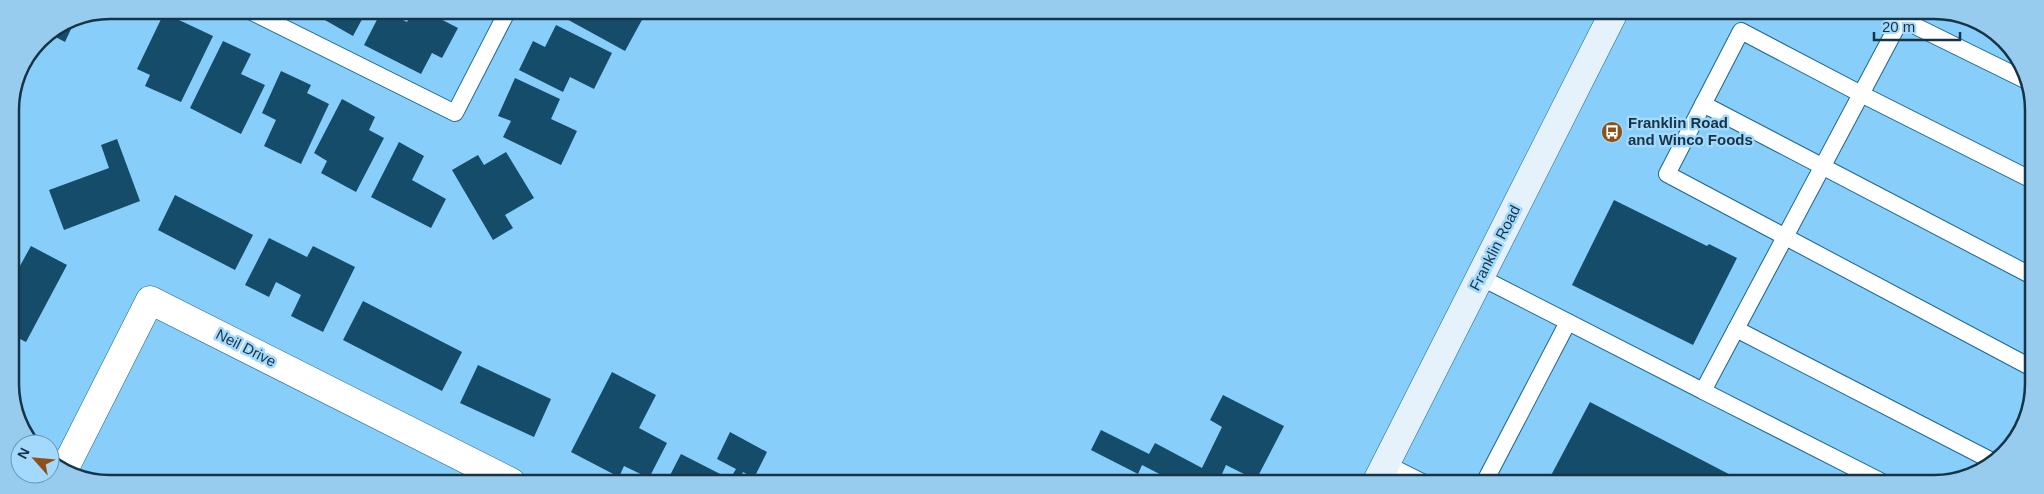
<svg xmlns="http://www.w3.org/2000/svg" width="2044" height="494" font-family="Helvetica,sans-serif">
<rect width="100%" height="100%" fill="#87cefa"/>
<g fill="#144c6a">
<path d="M319 10H367L353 36 316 15Z"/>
<path d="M382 10 407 22 413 10H423L458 28 442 58 432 53 421 74 364 45Z"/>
<path d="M567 10 630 11 643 18 625 51 563 17Z"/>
<path d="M164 13 213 36 181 102 145 86 150 75 137 69Z"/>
<path d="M77 16 65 42 48 33 72 18Z"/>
<path d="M556 25 612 53 594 89 570 77 563 92 519 70 533 41 545 47Z"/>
<path d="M223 41 251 54 241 74 265 85 241 134 190 108Z"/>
<path d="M281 71 311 85 307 93 329 104 301 164 264 146 276 120 262 113Z"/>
<path d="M515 78 560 99 551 119 577 131 561 165 503 137 511 121 498 116Z"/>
<path d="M342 99 375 117 369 130 384 138 356 192 321 173 327 161 314 153Z"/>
<path d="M117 139 140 201 64 230 49 190 109 168 101 145Z"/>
<path d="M399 142 424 156 412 180 446 199 431 228 371 197Z"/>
<path d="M506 152 534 198 505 215 513 228 493 240 452 170 478 155 484 165Z"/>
<path d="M175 195 253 235 235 270 158 230Z"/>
<path d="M1614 200 1707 246 1709 244 1737 258 1693 345 1572 285Z"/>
<path d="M269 238 307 257 313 246 355 267 323 332 291 316 301 295 276 282 269 297 245 285Z"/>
<path d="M31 246 67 265 26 342 12 335 11 282Z"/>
<path d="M363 301 462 352 442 391 343 340Z"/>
<path d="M478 365 551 399 534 437 460 403Z"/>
<path d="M612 372 656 395 639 428 667 443 649 478 624 466 619 477 571 452Z"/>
<path d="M1223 395 1284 426 1256 480 1226 465 1222 474 1239 483H1177L1142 465 1138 474 1091 450 1101 430 1149 454 1155 443 1202 468 1222 427 1210 420Z"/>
<path d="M1590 402 1748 484 1547 483Z"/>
<path d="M730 432 767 452 754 478 743 472 738 483H666L681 454 730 479 736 469 717 459Z"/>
<path d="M1102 477 1114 483H1099Z"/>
</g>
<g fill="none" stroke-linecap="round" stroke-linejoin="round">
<g stroke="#1b668e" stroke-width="18">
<g id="service">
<path d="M248 10 455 113 508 10"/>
<path d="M1905 12 1901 19 2027 81"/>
<path d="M1703 104 2032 276"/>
<path d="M2032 180 1861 94 1741 31 1667 174 2032 368"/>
<path d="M1480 277 1703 391 1901 19 1888 12"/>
<path d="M1736 329 1994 462"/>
<path d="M1703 391 1886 484"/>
<path d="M1386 464 1424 483"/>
<path d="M1484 483 1568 322"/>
</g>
</g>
<g stroke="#1b668e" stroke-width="29">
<path id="minor" d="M65 468 150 300 511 482"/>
</g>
<g stroke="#1b668e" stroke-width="29">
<path id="secondary" d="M1376 483 1614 12"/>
</g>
<use href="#service" stroke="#fff" stroke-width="16"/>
<use href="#minor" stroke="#fff" stroke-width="28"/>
<use href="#secondary" stroke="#e5f2fb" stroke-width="28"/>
</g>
<defs>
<g id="bus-disc" transform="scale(1.125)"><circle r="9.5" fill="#8f5017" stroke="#a2d9fd"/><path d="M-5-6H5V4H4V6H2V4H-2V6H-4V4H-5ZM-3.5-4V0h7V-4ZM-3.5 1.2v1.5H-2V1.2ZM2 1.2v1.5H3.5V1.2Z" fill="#fff"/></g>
</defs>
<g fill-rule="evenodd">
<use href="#bus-disc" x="1612" y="132"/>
</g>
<g text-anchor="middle" stroke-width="5" stroke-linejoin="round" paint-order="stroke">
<g font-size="15" font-weight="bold" fill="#163445" stroke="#a2d9fd" text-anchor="start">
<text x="1628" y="128">Franklin Road<tspan x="1628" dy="17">and Winco Foods</tspan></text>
</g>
<g font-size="15" fill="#163445" stroke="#a2d9fd">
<text transform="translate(1495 248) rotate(-63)" y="5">Franklin Road</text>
<text transform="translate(246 348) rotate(27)" y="5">Neil Drive</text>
</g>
</g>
<path d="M0 0H2044V494H0ZM110 19H1934A91 91 0 0 1 2025 110V384A91 91 0 0 1 1934 475H110A91 91 0 0 1 19 384V110A91 91 0 0 1 110 19Z" fill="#97ccee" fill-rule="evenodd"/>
<path fill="none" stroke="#163445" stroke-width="2.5" d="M110 19H1934A91 91 0 0 1 2025 110V384A91 91 0 0 1 1934 475H110A91 91 0 0 1 19 384V110A91 91 0 0 1 110 19Z"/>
<g transform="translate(35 459) rotate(297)"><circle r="24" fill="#a2d9fd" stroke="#6a97b3"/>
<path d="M0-4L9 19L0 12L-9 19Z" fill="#8f5017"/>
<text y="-8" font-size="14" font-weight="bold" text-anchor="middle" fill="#163445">N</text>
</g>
<path d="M1874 32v8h86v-8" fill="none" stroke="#163445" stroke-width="2.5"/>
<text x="1882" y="32" font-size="15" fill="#163445" stroke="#a2d9fd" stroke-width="4" paint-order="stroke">20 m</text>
</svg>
